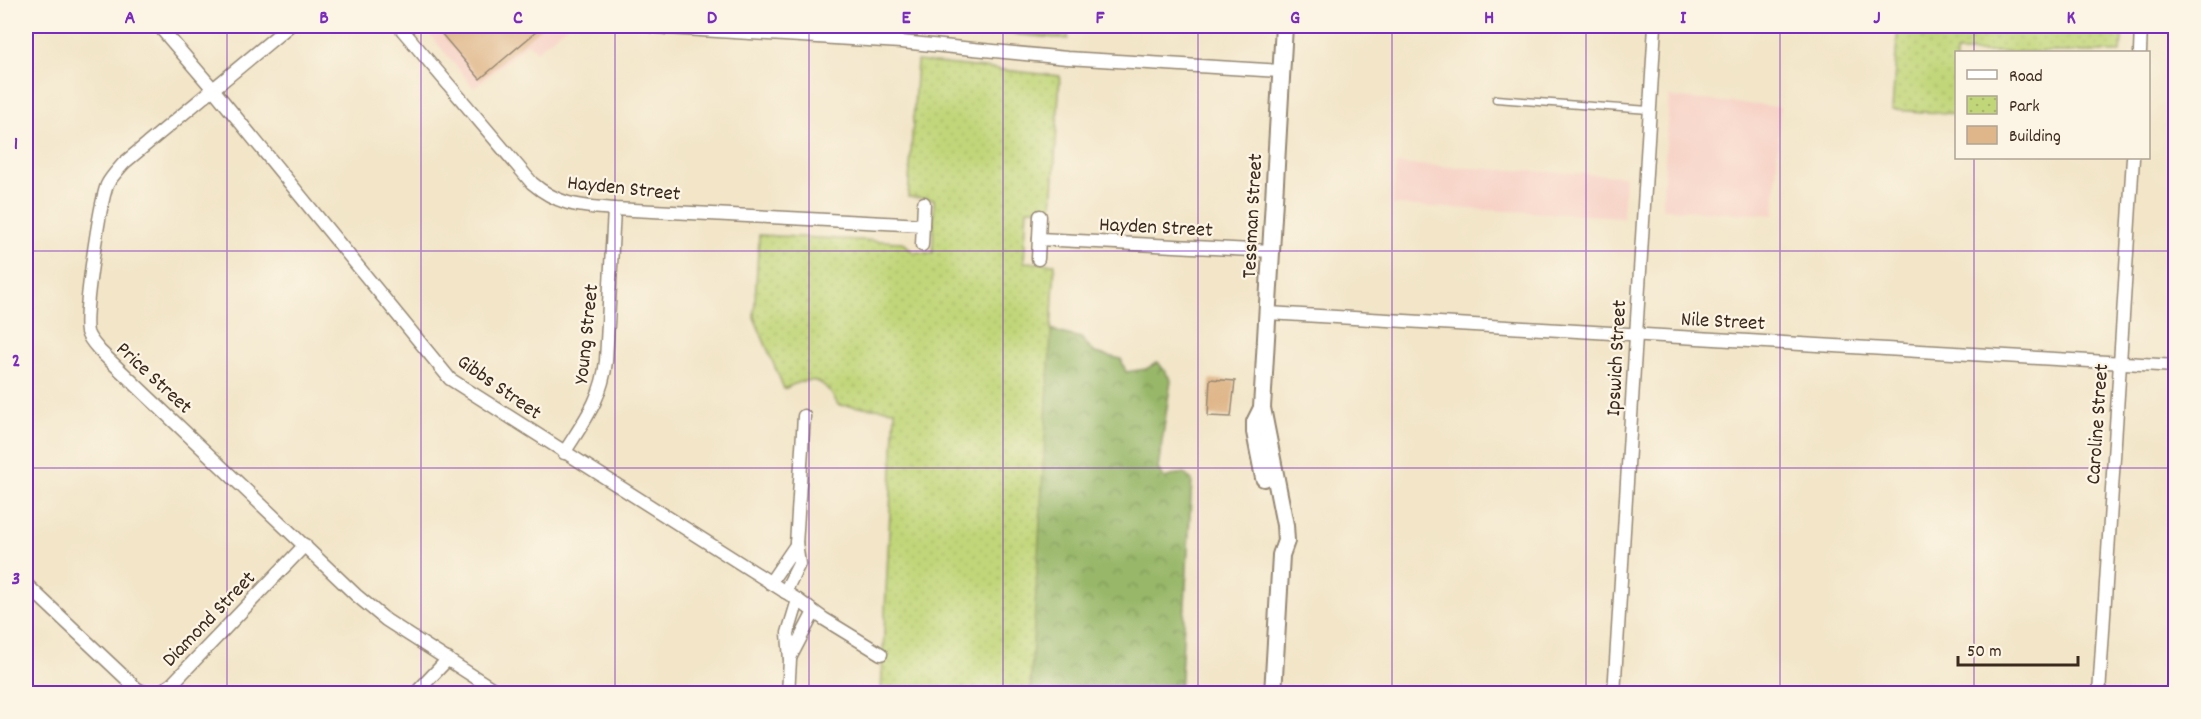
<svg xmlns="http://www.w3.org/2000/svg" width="2201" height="719" font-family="Dekko,sans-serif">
<defs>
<pattern id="forest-crowns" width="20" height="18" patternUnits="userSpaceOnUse" patternTransform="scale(1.5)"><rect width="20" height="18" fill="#98b769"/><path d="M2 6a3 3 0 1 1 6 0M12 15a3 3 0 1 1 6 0" fill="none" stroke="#7d9556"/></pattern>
<pattern id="park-dots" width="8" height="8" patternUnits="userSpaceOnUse" patternTransform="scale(1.5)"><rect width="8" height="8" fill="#c1d679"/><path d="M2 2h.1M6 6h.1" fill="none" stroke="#a7b868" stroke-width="1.8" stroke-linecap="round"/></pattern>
</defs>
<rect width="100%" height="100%" fill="#fcf5e5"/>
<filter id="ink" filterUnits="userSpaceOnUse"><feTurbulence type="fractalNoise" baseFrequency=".0167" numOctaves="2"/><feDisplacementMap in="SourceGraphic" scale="12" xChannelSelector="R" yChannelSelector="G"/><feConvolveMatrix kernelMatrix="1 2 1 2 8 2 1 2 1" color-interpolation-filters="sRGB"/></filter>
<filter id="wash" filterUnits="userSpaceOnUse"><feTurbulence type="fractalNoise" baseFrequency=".008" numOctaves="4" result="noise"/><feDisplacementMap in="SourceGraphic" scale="24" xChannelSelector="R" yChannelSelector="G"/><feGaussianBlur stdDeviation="1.35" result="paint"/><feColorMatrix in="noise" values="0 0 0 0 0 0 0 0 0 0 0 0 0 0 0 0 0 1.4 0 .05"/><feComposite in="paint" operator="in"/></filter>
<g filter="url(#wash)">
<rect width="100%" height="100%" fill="#f2e5c8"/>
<g fill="#f7d1c6">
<path d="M423 26H567L537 51 528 43 474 88Z"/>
<path d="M1669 97 1780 107 1774 215 1662 209Z"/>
<path d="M1396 164 1625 176 1623 217 1393 205Z"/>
</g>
<path fill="url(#forest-crowns)" stroke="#6a7044" stroke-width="1.5" d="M1045 326 1060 333 1081 338 1095 353 1121 359 1126 372 1146 369 1158 362 1171 380 1158 469 1164 478 1183 473 1192 480 1180 693 889 694Z"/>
<g fill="url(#park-dots)" stroke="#7e804c" stroke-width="1.5">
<path d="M917 26H1069L1068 39Z"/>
<path d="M1898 26H2123L2121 52H1956V114L1892 110Z"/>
<path d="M917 61 1060 76 1052 210 1027 209 1024 262 1055 264 1030 693H881L895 410 838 405C824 377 811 375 784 389L754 317 759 235 903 242 913 252 933 253 934 199 908 197Z"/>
</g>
<g id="blocks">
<g fill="#dfb689">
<path d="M435 26H543L480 79Z"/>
<path d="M1210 379 1235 381 1231 417 1208 416Z"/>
</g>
</g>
</g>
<g filter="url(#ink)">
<use href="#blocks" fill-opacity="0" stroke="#968873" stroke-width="1.5"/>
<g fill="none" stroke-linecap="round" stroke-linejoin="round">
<g stroke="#968873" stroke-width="9">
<path id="service" d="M1496 99 1649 110"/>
</g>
<g stroke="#968873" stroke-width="15">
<g id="minor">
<path d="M159 26 213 89 450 379 798 600 824 619 881 654"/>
<path d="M289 26 124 163C118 170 111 177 107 185 100 203 83 314 87 332 89 339 95 345 100 351L356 595 386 620 501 694"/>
<path d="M399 26 532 183C559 206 580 206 614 209L923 225"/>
<path d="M651 26 667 28 901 42 1067 58 1281 71"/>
<path d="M2140 52 2141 26"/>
<path d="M1039 239 1271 251"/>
<path d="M922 245 924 203"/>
<path d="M1038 259 1040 216"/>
<path d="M1268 313 2176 366"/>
<path d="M564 453C584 421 602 399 606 361L614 209"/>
<path d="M770 583 796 545 804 416"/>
<path d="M26 584 135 687C147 697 160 693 172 684L305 545"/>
<path d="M785 592 799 564 796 542"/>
<path d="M790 658 814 612"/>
<path d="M415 694 448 659"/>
<path d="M788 694 790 660 788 633 798 600"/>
<path d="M1614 694 1655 26"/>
<path d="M2099 694 2133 158"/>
</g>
</g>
<g stroke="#968873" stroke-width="20">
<g id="tertiary">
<path d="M1262 408 1255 422V432L1264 478"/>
<path d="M1273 694 1281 555 1286 541 1285 525 1262 408 1284 26"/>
</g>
</g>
<use href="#service" stroke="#fff" stroke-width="6"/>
<use href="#minor" stroke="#fff" stroke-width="12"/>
<use href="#tertiary" stroke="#fff" stroke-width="16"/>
</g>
</g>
<path fill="none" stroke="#7b2cbf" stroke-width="1.5" stroke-opacity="0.55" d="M227 26V694M421 26V694M615 26V694M809 26V694M1003 26V694M1198 26V694M1392 26V694M1586 26V694M1780 26V694M1974 26V52M1974 158V694M26 251H2176M26 468H2176"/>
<g text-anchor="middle" stroke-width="4.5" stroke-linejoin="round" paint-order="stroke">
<g font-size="21" fill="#3b2a1e" stroke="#fcf5e5">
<text transform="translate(624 187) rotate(6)" y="7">Hayden Street</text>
<text transform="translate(1251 216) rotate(-87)" y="7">Tessman Street</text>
<text transform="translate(1156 226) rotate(3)" y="7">Hayden Street</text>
<text transform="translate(1723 320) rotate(3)" y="7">Nile Street</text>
<text transform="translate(585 334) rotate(-84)" y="7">Young Street</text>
<text transform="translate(1615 358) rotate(-87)" y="7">Ipswich Street</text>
<text transform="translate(155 377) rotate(43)" y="7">Price Street</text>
<text transform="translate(500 386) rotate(35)" y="7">Gibbs Street</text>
<text transform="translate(2096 424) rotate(-86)" y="7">Caroline Street</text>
<text transform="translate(208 618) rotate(-46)" y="7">Diamond Street</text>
</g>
</g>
<rect width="2201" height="719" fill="none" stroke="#fcf5e5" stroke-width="66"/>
<rect x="1955" y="51" width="195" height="108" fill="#fcf5e5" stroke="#afa495" stroke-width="1.5"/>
<rect x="1967" y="70" width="30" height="9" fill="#ffffff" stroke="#afa495" stroke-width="1.5"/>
<text x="2009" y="81" font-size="18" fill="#3b2a1e">Road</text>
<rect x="1967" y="96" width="30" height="18" fill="url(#park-dots)" stroke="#afa495" stroke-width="1.5"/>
<text x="2009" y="111" font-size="18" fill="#3b2a1e">Park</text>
<rect x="1967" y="126" width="30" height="18" fill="#dfb689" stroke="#afa495" stroke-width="1.5"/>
<text x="2009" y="141" font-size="18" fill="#3b2a1e">Building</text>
<path d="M1958 656v9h120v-9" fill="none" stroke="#3b2a1e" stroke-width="3"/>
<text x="1967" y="656" font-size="18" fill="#3b2a1e" stroke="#fcf5e5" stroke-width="4.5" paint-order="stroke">50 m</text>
<rect x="33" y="33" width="2135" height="653" fill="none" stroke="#7b2cbf" stroke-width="2"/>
<g font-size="20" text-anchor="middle" font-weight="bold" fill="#7b2cbf">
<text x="130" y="23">A</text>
<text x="324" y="23">B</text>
<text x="518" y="23">C</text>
<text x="712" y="23">D</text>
<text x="906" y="23">E</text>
<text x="1100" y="23">F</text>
<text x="1295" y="23">G</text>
<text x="1489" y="23">H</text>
<text x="1683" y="23">I</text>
<text x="1877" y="23">J</text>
<text x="2071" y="23">K</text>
<text x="16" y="149">1</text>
<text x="16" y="366">2</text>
<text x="16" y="584">3</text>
</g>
</svg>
